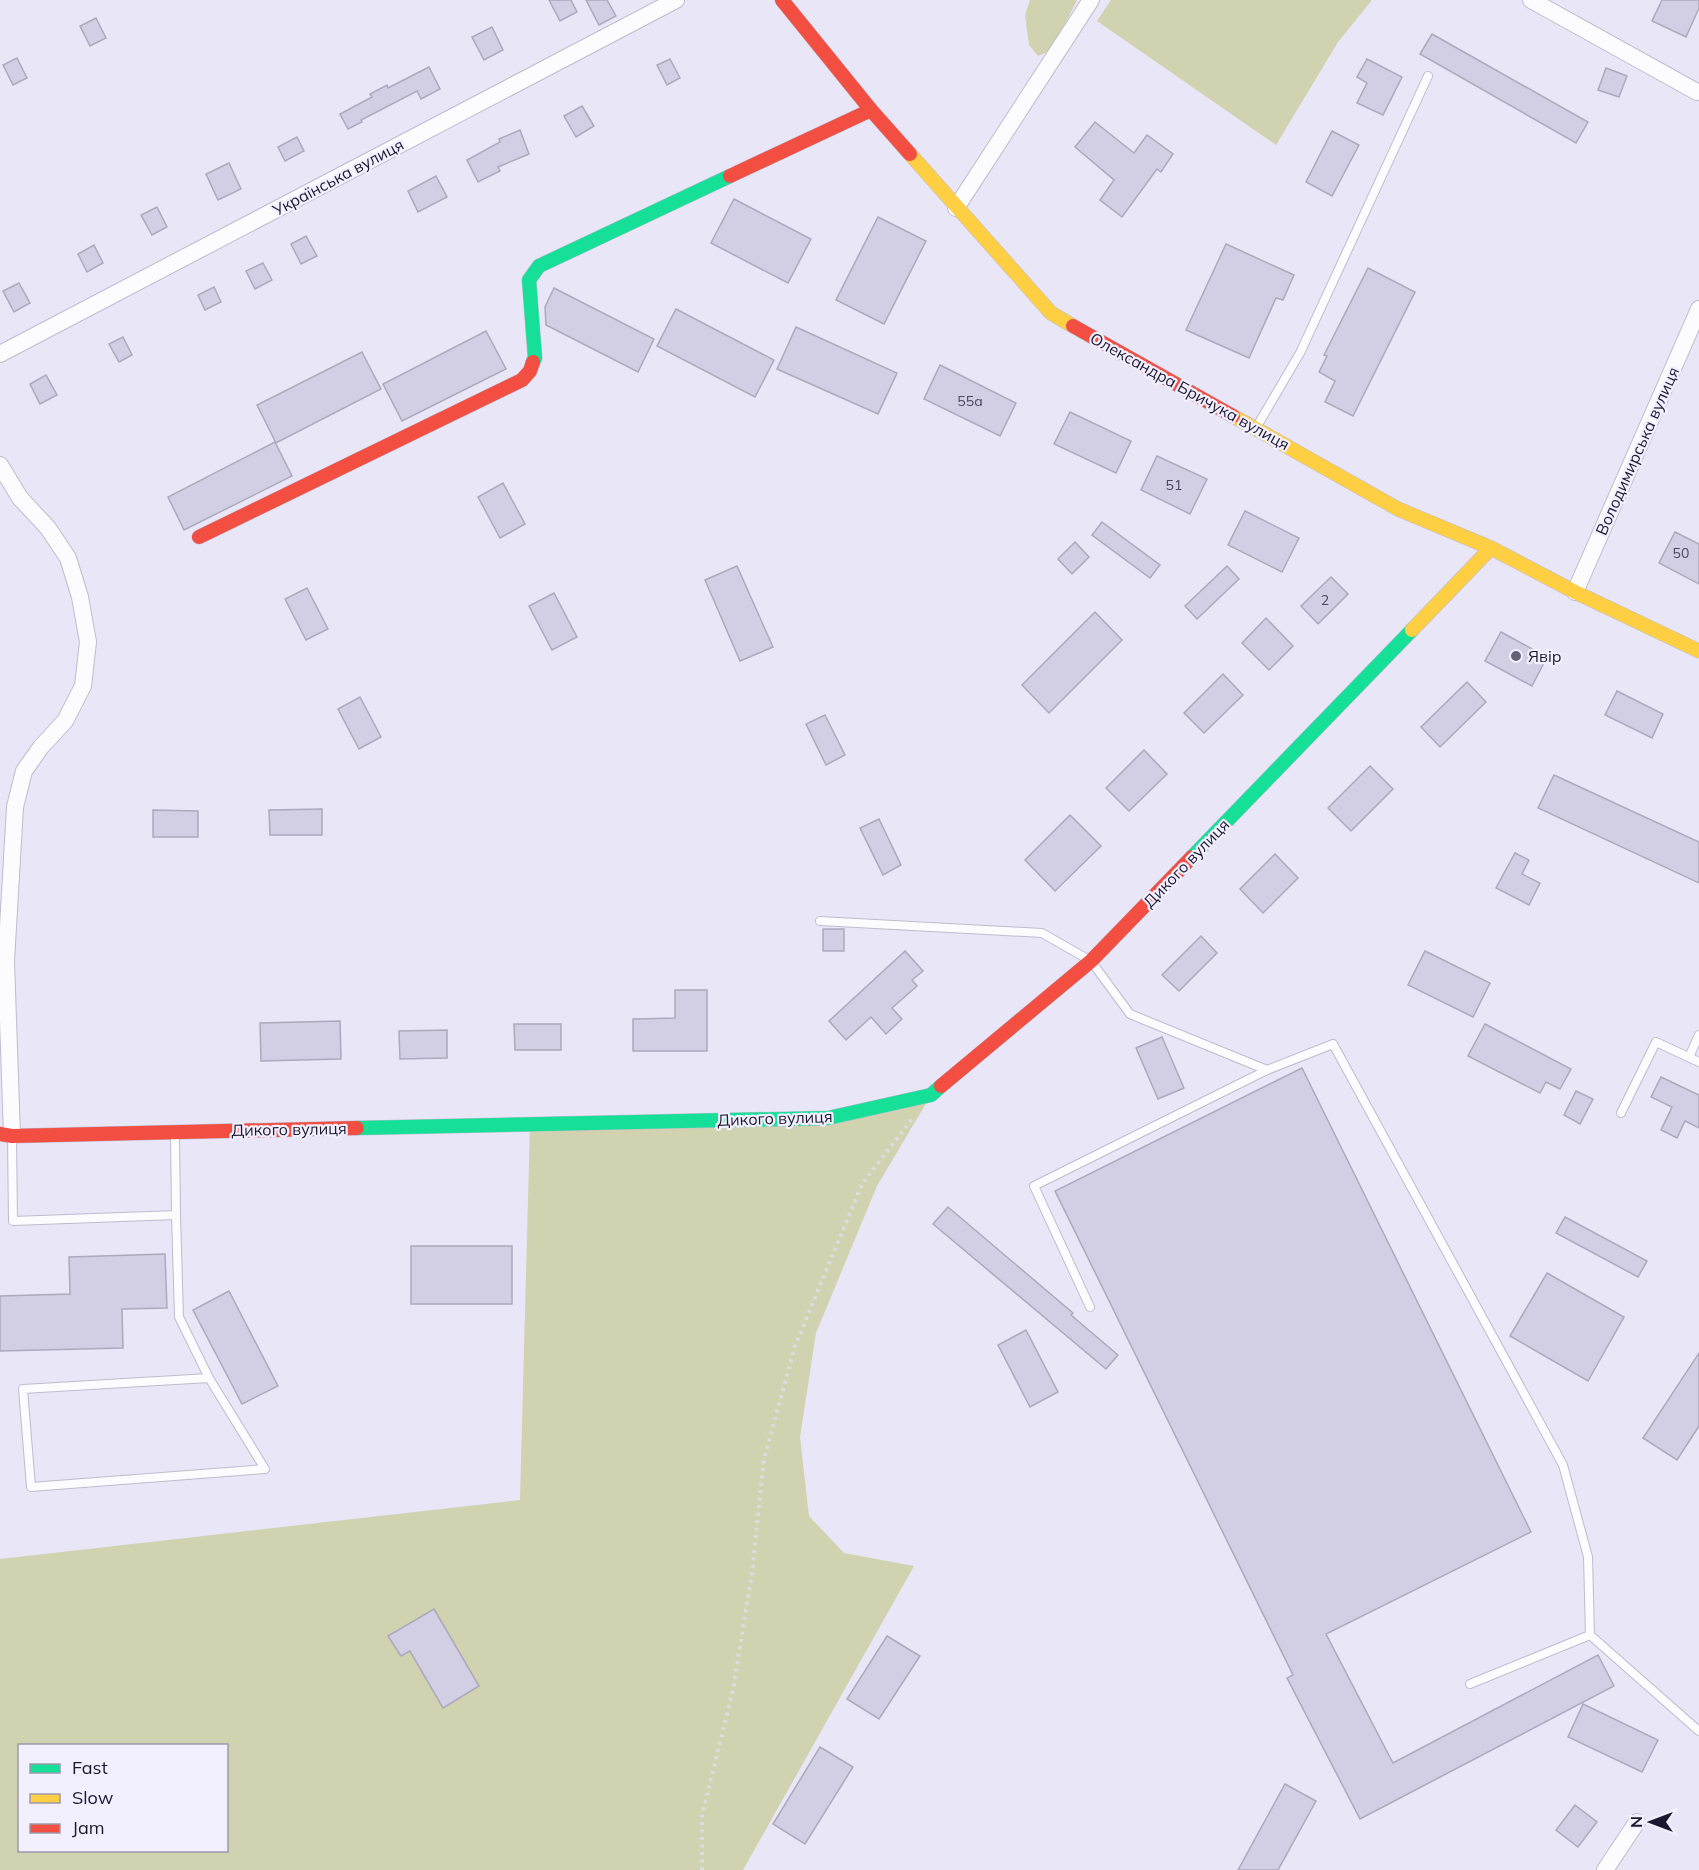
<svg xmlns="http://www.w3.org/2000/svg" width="1699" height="1870" font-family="Mulish,sans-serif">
<rect width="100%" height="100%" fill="#e9e7f7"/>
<g fill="#d0d2b0" fill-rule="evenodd">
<path d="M1030 0H1077L1052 50 1038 56 1029 45 1025 15Z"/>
<path d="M1111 0H1372L1338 42 1276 145 1097 21Z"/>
<path d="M931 1095 877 1186 816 1333 800 1437 809 1516 844 1553 914 1566 743 1870H0V1559L520 1500 530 1124 828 1118ZM20 1746H226V1850H20Z"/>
</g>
<g fill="#d2cee4" stroke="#aca9bc" stroke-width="1.5">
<path d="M549 0H571L577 12 560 21Z"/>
<path d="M586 0H607L616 16 599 25Z"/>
<path d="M1662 0H1699V8L1686 37 1652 21Z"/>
<path d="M96 18 106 38 90 46 80 26Z"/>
<path d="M492 27 503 50 484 60 472 37Z"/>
<path d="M1432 34 1588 122 1576 143 1420 54Z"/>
<path d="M17 58 27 78 13 85 3 65Z"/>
<path d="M670 59 680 78 667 85 657 65Z"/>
<path d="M1367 59 1402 77 1383 115 1357 103 1367 83 1357 77Z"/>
<path d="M429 67 440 89 421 99 417 91 361 120 362 122 348 129 340 114 372 97 370 94 387 85 388 88Z"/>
<path d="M1606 68 1627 76 1619 97 1598 90Z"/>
<path d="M582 106 594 126 576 137 564 116Z"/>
<path d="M1095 122 1134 153 1147 135 1173 154 1161 172 1157 169 1122 217 1100 200 1114 180 1075 147Z"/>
<path d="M520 130 529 154 498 167 500 171 478 182 467 160 500 142 499 139Z"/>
<path d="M1332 131 1359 145 1332 196 1306 182Z"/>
<path d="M297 137 304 151 285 161 278 147Z"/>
<path d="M229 163 241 189 218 200 206 174Z"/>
<path d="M436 176 447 197 418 212 408 191Z"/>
<path d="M734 199 811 239 788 283 711 243Z"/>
<path d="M157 207 167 227 152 235 141 215Z"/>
<path d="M878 217 926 241 884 324 836 300Z"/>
<path d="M306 236 317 256 301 264 291 244Z"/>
<path d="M1226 244 1294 275 1283 300 1276 298 1249 358 1186 330Z"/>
<path d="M94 245 103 263 87 272 78 254Z"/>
<path d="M263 263 272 280 255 289 246 271Z"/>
<path d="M1368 268 1415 292 1353 416 1325 402 1335 381 1319 372 1327 356 1324 355Z"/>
<path d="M19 283 30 303 14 312 3 291Z"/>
<path d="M214 287 221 302 205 310 198 295Z"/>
<path d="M554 288 654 339 638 372 546 325 545 307Z"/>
<path d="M676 309 774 360 755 397 657 346Z"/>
<path d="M796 327 897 373 878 414 777 369Z"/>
<path d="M486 331 506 369 402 421 383 384Z"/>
<path d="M123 337 132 355 119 362 109 344Z"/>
<path d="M362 352 381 389 276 443 257 405Z"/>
<path d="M940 365 1016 403 1000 436 924 399Z"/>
<path d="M46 375 57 395 40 404 30 384Z"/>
<path d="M1070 412 1131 441 1116 473 1054 444Z"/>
<path d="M275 442 292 476 184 530 168 497Z"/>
<path d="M1157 456 1207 479 1190 514 1141 490Z"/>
<path d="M503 483 525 524 500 538 478 497Z"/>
<path d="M1245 511 1299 538 1282 572 1228 545Z"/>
<path d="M1102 522 1160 565 1150 578 1092 535Z"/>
<path d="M1675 532 1699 544V584L1659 563Z"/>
<path d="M1075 542 1089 557 1072 574 1058 559Z"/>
<path d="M737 566 773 647 740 661 705 580Z"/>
<path d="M1227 566 1239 579 1197 619 1185 606Z"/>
<path d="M1331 577 1348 594 1318 624 1301 606Z"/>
<path d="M307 588 328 629 306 640 285 599Z"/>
<path d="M554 593 577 637 552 650 529 606Z"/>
<path d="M1095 612 1122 640 1049 713 1022 685Z"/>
<path d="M1266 618 1293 646 1269 670 1242 643Z"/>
<path d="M1501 632 1547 657 1532 686 1485 661Z"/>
<path d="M1223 674 1243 695 1204 733 1184 713Z"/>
<path d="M1467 682 1486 702 1440 747 1421 727Z"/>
<path d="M1617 691 1663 714 1652 738 1605 715Z"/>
<path d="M360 697 381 737 359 749 338 709Z"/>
<path d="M825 715 845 755 826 765 806 724Z"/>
<path d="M1144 750 1167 774 1129 811 1106 788Z"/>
<path d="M1370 766 1393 789 1351 831 1328 808Z"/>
<path d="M1554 775 1699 842V883L1538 808Z"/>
<path d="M322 809V835H270L269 810Z"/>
<path d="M153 810 198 811V837H153Z"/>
<path d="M1070 815 1101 846 1055 891 1025 860Z"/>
<path d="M879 819 901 865 883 875 860 828Z"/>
<path d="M1515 853 1529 860 1522 874 1540 883 1529 905 1496 888Z"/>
<path d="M1275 854 1298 878 1263 913 1240 889Z"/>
<rect x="823" y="929" width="21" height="22"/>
<path d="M1201 936 1217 953 1179 991 1162 975Z"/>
<path d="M905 951 923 971 912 980 917 986 892 1008 902 1019 886 1034 871 1017 846 1040 829 1021Z"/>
<path d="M1425 951 1490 983 1473 1017 1408 985Z"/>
<path d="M675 990H707V1051H633V1019L675 1018Z"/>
<path d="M340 1021 341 1059 261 1061 260 1023Z"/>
<path d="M514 1024H561V1050H515Z"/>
<path d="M1485 1024 1571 1069 1560 1089 1546 1082 1540 1093 1468 1056Z"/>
<path d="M447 1030V1058L400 1059 399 1031Z"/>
<path d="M1162 1037 1184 1088 1158 1099 1136 1048Z"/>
<path d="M1302 1068 1531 1532 1326 1634 1393 1763 1598 1655 1614 1686 1360 1819 1287 1678 1293 1675 1055 1191Z"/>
<path d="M1661 1077 1699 1095V1128L1685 1121 1677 1138 1661 1130 1672 1107 1651 1097Z"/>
<path d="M1576 1091 1593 1099 1580 1124 1564 1115Z"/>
<path d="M948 1207 1073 1313 1071 1315 1118 1355 1106 1369 933 1224Z"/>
<path d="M1565 1217 1647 1261 1638 1277 1556 1233Z"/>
<rect x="411" y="1246" width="101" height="58"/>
<path d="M165 1254 167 1308 122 1309 123 1348 0 1351V1296L70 1294 69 1257Z"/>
<path d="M1547 1273 1624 1317 1588 1381 1510 1336Z"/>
<path d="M229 1291 278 1386 242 1404 193 1310Z"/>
<path d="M1026 1330 1058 1392 1030 1407 998 1345Z"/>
<path d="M1699 1353V1426L1677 1460 1643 1438Z"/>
<path d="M434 1609 479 1686 443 1708 410 1651 401 1656 388 1636Z"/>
<path d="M887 1636 920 1656 879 1719 847 1699Z"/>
<path d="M1583 1704 1658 1740 1642 1772 1568 1737Z"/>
<path d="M820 1747 853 1767 805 1844 773 1824Z"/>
<path d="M1285 1784 1316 1801 1278 1870H1238Z"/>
<path d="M1575 1805 1597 1822 1578 1847 1556 1830Z"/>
</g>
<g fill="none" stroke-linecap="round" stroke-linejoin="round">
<g stroke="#bebbcf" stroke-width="10">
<g id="lane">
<path d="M1256 428 1300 353 1428 76"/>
<path d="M820 921 1042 933 1091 961 1130 1014 1267 1070"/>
<path d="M1689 1057 1699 1035"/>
<path d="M1621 1113 1656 1042 1699 1062"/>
<path d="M175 1135 176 1215"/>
<path d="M12 1136 13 1221 176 1215 179 1317 209 1378 265 1469 31 1487 23 1389 209 1378"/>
<path d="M1090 1307 1034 1186 1267 1070 1333 1044 1563 1465 1588 1557 1590 1635"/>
<path d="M1470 1684 1590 1635 1699 1731"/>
</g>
</g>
<g stroke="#bebbcf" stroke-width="18">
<g id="street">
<path d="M1531 0 1697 92"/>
<path d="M956 208 1091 0"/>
<path d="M0 354 676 0"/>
<path d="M0 465 20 498 48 528 68 558 80 597 88 642 83 686 65 721 41 747 24 771 15 807 6 961 12 1136"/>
<path d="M1575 592 1699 309"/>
<path d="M1605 1870 1637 1822"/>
</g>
</g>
<g stroke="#bebbcf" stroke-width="15">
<g id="fast">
<path d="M533 362 535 358 529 280 539 266 730 176"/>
<path d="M1192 857 1412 630"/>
<path d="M357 1128 828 1118 931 1095 941 1086"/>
</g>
</g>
<g stroke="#bebbcf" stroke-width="15">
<g id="slow">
<path d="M910 154 1051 313 1073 326"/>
<path d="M1233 416 1398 509 1491 548 1575 592 1699 651"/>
<path d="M1412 630 1491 548"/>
</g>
</g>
<g stroke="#bebbcf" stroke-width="15">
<g id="jam">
<path d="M782 0 871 110 910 154"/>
<path d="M730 176 871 110"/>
<path d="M1073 326 1233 416"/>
<path d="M199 537 522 380 530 371 533 362"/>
<path d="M941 1086 1091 961 1192 857"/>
<path d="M0 1134 12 1136 357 1128"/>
</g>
</g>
<path stroke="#dcdce1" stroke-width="4" stroke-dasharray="3 4.5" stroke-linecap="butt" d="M702 1870V1815L733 1690 752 1573 764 1459 795 1346 862 1184 912 1119"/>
<use href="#lane" stroke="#fcfbfe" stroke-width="8"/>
<use href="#street" stroke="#fcfbfe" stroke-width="16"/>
<use href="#fast" stroke="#16e098" stroke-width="14"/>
<use href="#slow" stroke="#ffcf43" stroke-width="14"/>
<use href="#jam" stroke="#f24e42" stroke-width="14"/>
</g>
<circle fill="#646076" stroke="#f2f0fe" stroke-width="2" cx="1516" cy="656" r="6"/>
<g text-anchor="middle" stroke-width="4.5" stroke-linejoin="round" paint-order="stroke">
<g font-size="14" fill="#4a465e">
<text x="970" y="406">55а</text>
<text x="1174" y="490">51</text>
<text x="1681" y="558">50</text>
<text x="1325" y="605">2</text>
</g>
<g font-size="16" fill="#1c1730" stroke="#f2f0fe">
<text transform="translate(338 177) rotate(-28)" y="6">Українська вулиця</text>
<text transform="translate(1190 391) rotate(29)" y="6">Олександра Бричука вулиця</text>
<text transform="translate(1637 451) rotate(-66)" y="6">Володимирська вулиця</text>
<text transform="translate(1186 863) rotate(-46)" y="6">Дикого вулиця</text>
<text transform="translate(775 1118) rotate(-2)" y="6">Дикого вулиця</text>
<text transform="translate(289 1129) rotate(-1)" y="6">Дикого вулиця</text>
</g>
<g font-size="16" fill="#1c1730" stroke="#f2f0fe" text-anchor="start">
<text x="1528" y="662">Явiр</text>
</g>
</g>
<rect x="18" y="1744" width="210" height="108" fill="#f2f0fe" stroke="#9c99ac" stroke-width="1.5"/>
<rect x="30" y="1764" width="30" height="9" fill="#16e098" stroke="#9c99ac" stroke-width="1.5"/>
<text x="72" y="1774" font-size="18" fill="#1c1730">Fast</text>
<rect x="30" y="1794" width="30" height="9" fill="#ffcf43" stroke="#9c99ac" stroke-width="1.5"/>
<text x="72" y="1804" font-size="18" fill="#1c1730">Slow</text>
<rect x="30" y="1824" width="30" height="9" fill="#f24e42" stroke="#9c99ac" stroke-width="1.5"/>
<text x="72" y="1834" font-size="18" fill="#1c1730">Jam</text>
<g transform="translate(1651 1822) rotate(270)" stroke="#f2f0fe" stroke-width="4.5" paint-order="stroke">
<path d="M0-4.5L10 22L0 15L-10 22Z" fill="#1c1730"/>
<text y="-9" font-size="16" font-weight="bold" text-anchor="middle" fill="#1c1730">N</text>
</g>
</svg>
